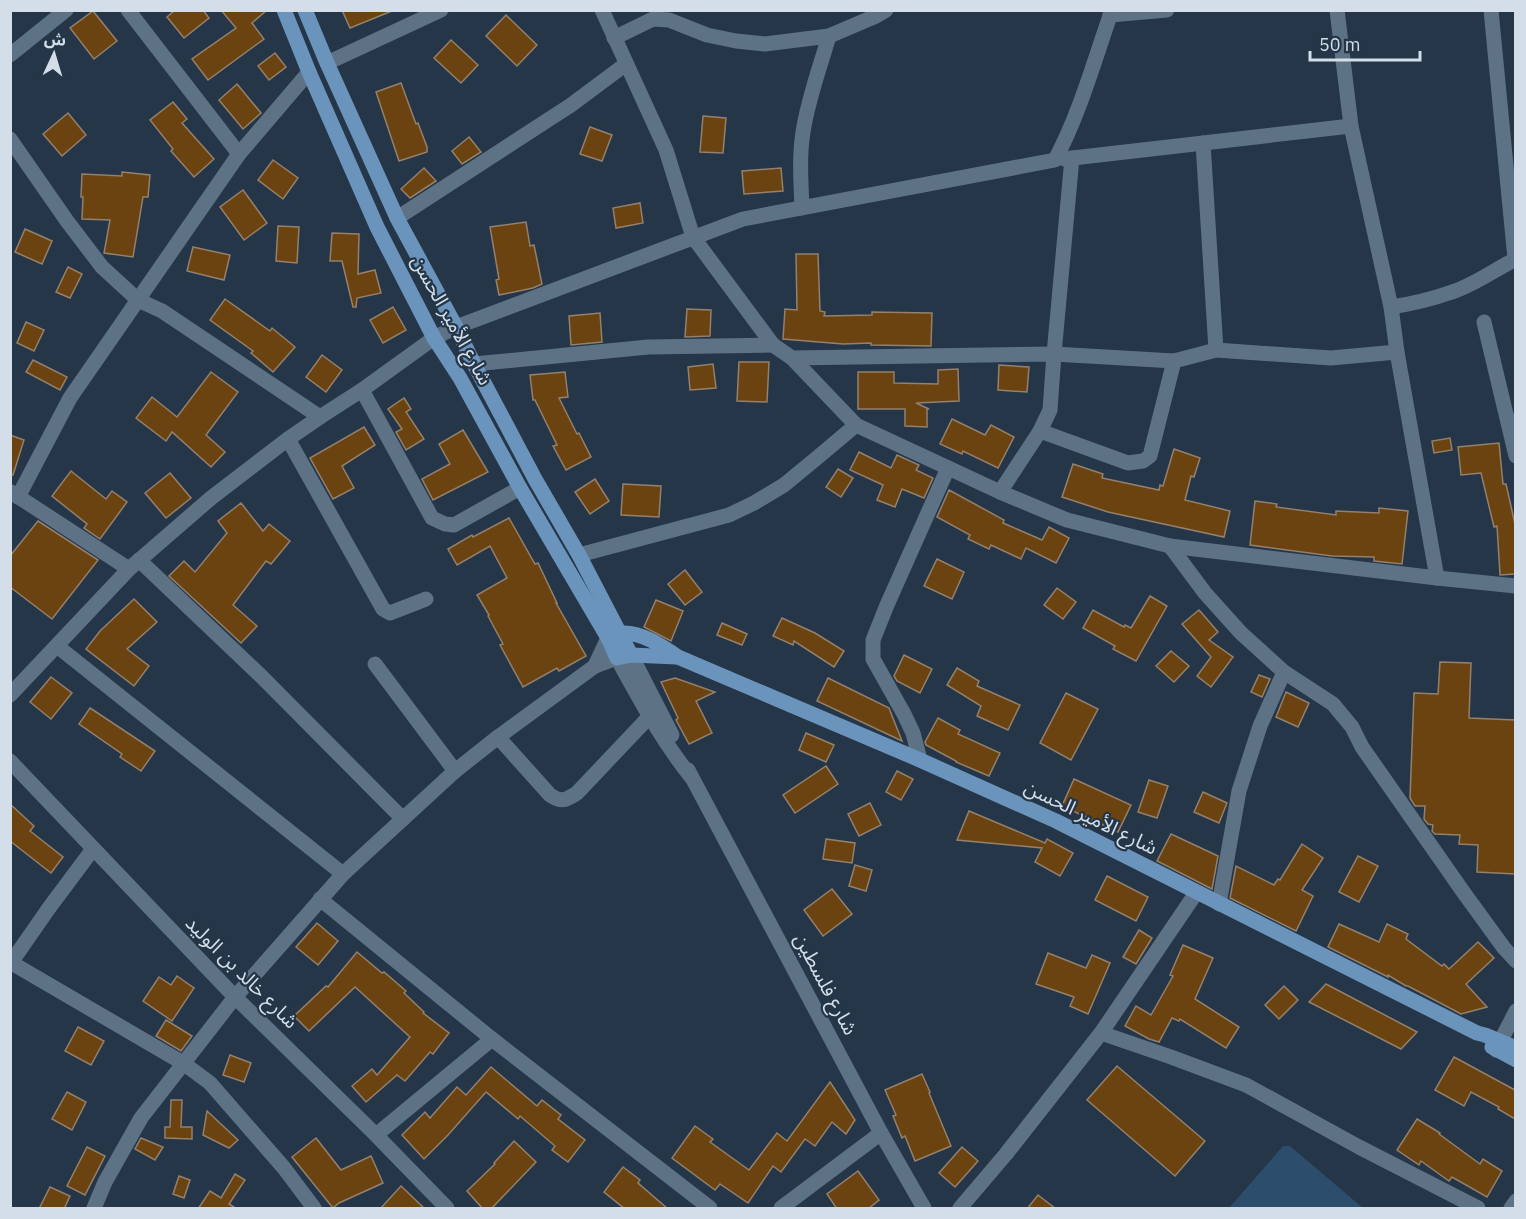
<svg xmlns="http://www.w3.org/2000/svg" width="1526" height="1219" font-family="'IBM Plex Sans','Noto Sans Arabic',sans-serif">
<rect width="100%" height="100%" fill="#243647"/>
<path fill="#2d4d6c" d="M1283 1146H1290L1363 1208H1229Z"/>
<g fill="#6a4311" stroke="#94806c" stroke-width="1.5">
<path d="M175 10H203L209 18 184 38 167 17Z"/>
<path d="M221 10H267L252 23 264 39 208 80 192 59 236 28Z"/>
<path d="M342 10H392V11L350 28Z"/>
<path d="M93 11 117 41 94 59 70 28Z"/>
<path d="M506 15 537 45 517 66 486 36Z"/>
<path d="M451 40 478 65 461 83 434 58Z"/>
<path d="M275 53 286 67 269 80 258 66Z"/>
<path d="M401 83 416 124 418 123 427 147V152L399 161 376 92Z"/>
<path d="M237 84 261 113 243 129 219 100Z"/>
<path d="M173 102 187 119 182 123 214 159 194 177 171 151 173 149 150 120Z"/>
<path d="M68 113 86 135 62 156 43 134Z"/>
<path d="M703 116 726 118 723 153 700 152Z"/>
<path d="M590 127 612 135 602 161 580 154Z"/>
<path d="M469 137 481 152 462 164 452 151Z"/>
<path d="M273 160 298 178 283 199 258 180Z"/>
<path d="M424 168 436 181 410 198 401 189Z"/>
<path d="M781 168 783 191 744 194 742 171Z"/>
<path d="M122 172 150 175 148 197H143L133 257 104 253 110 220 82 219 83 197H81L82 174 122 176Z"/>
<path d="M243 190 267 223 244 240 220 207Z"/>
<path d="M640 203 643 223 616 228 613 208Z"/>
<path d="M526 222 530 246 534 245 542 284 533 288 499 295 496 280 499 279 490 227Z"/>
<path d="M278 226 299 227 297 263 276 261Z"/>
<path d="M25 229 52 241 42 264 15 252Z"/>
<path d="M332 233 359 234 358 274 375 270 381 293 357 298 356 307H353L342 261H330Z"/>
<path d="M193 247 230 255 224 280 187 271Z"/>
<path d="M796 254H818L820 311 825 312 824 316 872 315V312L932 313 931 346 871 345V343L843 344 783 339 785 309 797 310Z"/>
<path d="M68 267 82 274 70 298 56 292Z"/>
<path d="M225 299 270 331 272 328 295 347 273 372 251 353 253 351 210 320Z"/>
<path d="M393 307 406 330 383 343 370 320Z"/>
<path d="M687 309 711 310 710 336 685 337Z"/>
<path d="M600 313 602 342 571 345 569 316Z"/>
<path d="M26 322 44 330 34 351 17 343Z"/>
<path d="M322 355 342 370 326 392 306 377Z"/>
<path d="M33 360 67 377 60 390 26 372Z"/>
<path d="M739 362H769L767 402 737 401Z"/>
<path d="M713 364 716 388 690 390 688 367Z"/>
<path d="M999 365 1029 367 1027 392 998 390Z"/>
<path d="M958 369 959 401 916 403 929 409H927V427L905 426V409H858V372H894V383L938 384V370Z"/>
<path d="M211 372 238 392 206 435 225 452 211 467 172 432 166 441 136 418 152 397 177 417Z"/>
<path d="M565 372 568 397 559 398 577 434 579 433 591 457 566 470 553 446 557 445 535 400H533L530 375Z"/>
<path d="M404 398 411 409 406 412 424 439 406 450 396 432 402 429 388 409Z"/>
<path d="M952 419 985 435 991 425 1014 437 998 468 963 451 962 454 940 444Z"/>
<path d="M364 427 375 445 342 466 354 488 333 499 310 458Z"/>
<path d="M463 430 488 472 433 500 422 479 450 464 439 444Z"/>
<path d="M10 435 24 440 13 475H10Z"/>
<path d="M1450 438 1452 450 1434 453 1432 441Z"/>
<path d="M1499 443 1503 484H1506L1515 524V574L1500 575 1497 526 1494 527 1481 473 1461 475 1458 447Z"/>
<path d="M1174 449 1200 458 1194 477 1191 476 1185 500 1230 511 1224 537 1108 512 1062 497 1073 464 1103 474 1102 478 1159 490 1160 485 1163 486Z"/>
<path d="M859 452 891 468 897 455 919 465 916 470 933 478 924 498 902 489 895 507 877 500 883 485 850 470Z"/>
<path d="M838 469 853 478 841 497 826 487Z"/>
<path d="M71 471 106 499 112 491 127 502 100 539 84 528 87 524 52 496Z"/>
<path d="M170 473 191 498 166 518 145 493Z"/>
<path d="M595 479 609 501 590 514 575 492Z"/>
<path d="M623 484 661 486 659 517 621 515Z"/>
<path d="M949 490 1004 520 1003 523 1042 540 1049 527 1069 538 1056 563 1026 548 1021 559 991 545 989 549 968 539 970 535 937 517Z"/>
<path d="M1255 501 1277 504 1276 507 1336 515V511L1379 513V508L1408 511 1402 564 1374 561V557L1332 556 1250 545Z"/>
<path d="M241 503 263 531 269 524 290 541 271 564 266 561 233 605 257 626 241 643 169 576 184 561 195 572 227 533 218 521Z"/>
<path d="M509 518 535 564 538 563 557 603H556L586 656 559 671 557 668 523 687 500 645 503 644 488 616 489 615 477 595 507 578 490 546 457 565 448 549 472 535 473 537Z"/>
<path d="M38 521 98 560 52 619 10 587V556Z"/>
<path d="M937 559 964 572 952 599 924 586Z"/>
<path d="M685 570 702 592 685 605 668 584Z"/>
<path d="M1057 588 1076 602 1063 619 1044 605Z"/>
<path d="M1150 596 1167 606 1136 661 1113 649 1115 646 1083 628 1093 610 1124 627 1125 625 1131 628Z"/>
<path d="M134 599 157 622 127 649 149 666 134 686 86 649 100 631Z"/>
<path d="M656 600 683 611 671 641 644 627Z"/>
<path d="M1199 610 1218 632 1209 640 1233 657 1211 687 1197 676 1211 657 1182 624Z"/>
<path d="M782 618 815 633 844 651 834 667 794 641 793 645 773 636Z"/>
<path d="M722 623 747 634 742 645 717 635Z"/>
<path d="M1171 651 1189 666 1174 682 1156 666Z"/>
<path d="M904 655 932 669 920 693 897 681 894 676Z"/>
<path d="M1440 662 1471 663 1469 718 1515 720V874L1477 872 1478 845 1459 844 1460 835 1435 834 1432 831 1433 825 1428 824 1424 819 1425 806H1415L1410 798 1414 693 1438 694Z"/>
<path d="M957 668 979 681 977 686 1020 705 1008 730 977 716 981 706 947 685Z"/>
<path d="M1259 675 1270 679 1262 697 1251 692Z"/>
<path d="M51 677 72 693 51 719 30 702Z"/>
<path d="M675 678 715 692 696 701 712 733 689 744 676 720 678 718 661 682Z"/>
<path d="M828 678 889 708 902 741 817 701Z"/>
<path d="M1286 692 1309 703 1298 727 1276 717Z"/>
<path d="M1066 693 1098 709 1071 760 1040 743Z"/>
<path d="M90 708 155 751 141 771 120 757 122 754 79 724Z"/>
<path d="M938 718 960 730 958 734 1000 753 989 776 956 762V761L926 745 925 742Z"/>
<path d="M806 733 834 745 826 762 799 750Z"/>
<path d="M826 766 838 784 795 813 783 795Z"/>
<path d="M897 771 913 779 901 800 886 792Z"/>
<path d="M1074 779 1131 805 1118 832 1062 806Z"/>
<path d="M1149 780 1168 786 1157 818 1138 812Z"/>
<path d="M1203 792 1227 803 1219 823 1194 812Z"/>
<path d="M870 803 881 825 859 836 848 814Z"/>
<path d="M10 804 34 826 30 831 63 857 51 873 10 841Z"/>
<path d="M969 811 1045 843 1047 839 1073 853 1060 876 1035 862 1042 848 957 840Z"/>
<path d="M1171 834 1218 856 1212 889 1157 861Z"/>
<path d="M826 839 855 843 852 863 823 859Z"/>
<path d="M1302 844 1323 858 1302 890 1313 896 1296 931 1230 898 1236 866 1274 885 1278 879 1280 880Z"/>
<path d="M1358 856 1378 866 1359 902 1339 892Z"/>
<path d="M855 865 872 870 866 891 849 886Z"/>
<path d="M1107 876 1148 897 1136 921 1095 900Z"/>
<path d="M832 889 852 914 823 936 804 910Z"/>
<path d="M317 923 338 941 318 965 296 947Z"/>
<path d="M1339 924 1379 942 1387 924 1408 934 1406 939 1442 966 1444 964 1449 969 1478 942 1494 958 1466 984 1487 1007 1461 1014 1408 986H1406L1388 975V977L1328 947Z"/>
<path d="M1139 930 1152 938 1136 964 1123 957Z"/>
<path d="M1183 945 1213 958 1195 999 1239 1027 1226 1048 1180 1019 1179 1021 1172 1018 1159 1042 1149 1039 1125 1026 1136 1006 1151 1015 1173 976 1170 975Z"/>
<path d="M357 952 382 973 384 972 406 991 404 993 424 1012 423 1013 449 1033 433 1054 430 1052 405 1081 397 1075 366 1102 352 1086 372 1069 377 1075 410 1037 355 987 309 1031 294 1016 326 986 328 987Z"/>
<path d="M1048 953 1086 968 1092 955 1110 963 1088 1014 1070 1006 1074 997 1036 984Z"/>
<path d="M177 976 194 988 172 1021 143 1001 159 977 171 985Z"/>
<path d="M1326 984 1417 1032 1401 1049 1309 1002Z"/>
<path d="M1284 986 1298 1000 1279 1019 1265 1005Z"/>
<path d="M166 1020 192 1036 181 1051 156 1036Z"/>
<path d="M78 1027 104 1041 91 1065 65 1051Z"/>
<path d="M230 1055 251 1063 244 1082 223 1075Z"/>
<path d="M1454 1057 1515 1090V1119L1498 1109 1499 1107 1471 1092 1464 1106 1435 1090Z"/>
<path d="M1117 1066 1205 1141 1175 1176 1087 1100Z"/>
<path d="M491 1067 537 1106 542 1100 561 1115 558 1119 585 1140 568 1162 552 1150 555 1146 520 1116 518 1119 486 1092 448 1135 424 1159 402 1135 425 1112 430 1118 457 1087 466 1095Z"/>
<path d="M922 1074 930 1092 929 1093 951 1146 915 1161 905 1136 902 1138 893 1116 896 1115 885 1090Z"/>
<path d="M830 1082 855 1120 846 1134 832 1122 815 1146 805 1139 781 1172 773 1166 748 1203 720 1184 715 1190 672 1158 695 1126 713 1139 710 1142 749 1170 777 1133 787 1141Z"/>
<path d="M67 1092 86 1102 72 1130 52 1119Z"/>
<path d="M171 1100H182L181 1127H192V1139L165 1138V1127H170Z"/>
<path d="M207 1111 238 1140 229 1148 203 1135Z"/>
<path d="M1417 1119 1440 1133 1439 1134 1480 1164 1483 1159 1502 1171 1487 1197 1452 1177 1449 1181 1421 1161 1419 1165 1397 1150Z"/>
<path d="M141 1138 163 1147 155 1160 135 1149Z"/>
<path d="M316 1138 341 1170 371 1156 383 1183 339 1203 333 1208 292 1157Z"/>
<path d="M514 1141 536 1162 491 1209H483L467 1191 495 1164 494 1163Z"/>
<path d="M87 1147 105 1156 85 1195 67 1186Z"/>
<path d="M962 1147 978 1161 955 1187 939 1173Z"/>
<path d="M623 1167 640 1180 638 1183 668 1209H625L604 1192Z"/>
<path d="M858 1171 879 1200 868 1209H837L827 1194Z"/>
<path d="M235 1174 245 1180 229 1204 237 1209H198L210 1191 221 1198Z"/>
<path d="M179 1176 190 1180 184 1198 173 1194Z"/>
<path d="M401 1186 425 1209H380Z"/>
<path d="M50 1187 70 1196 64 1209H39Z"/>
<path d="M1038 1195 1056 1209H1027Z"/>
</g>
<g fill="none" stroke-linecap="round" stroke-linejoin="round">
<g stroke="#5e7286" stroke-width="15">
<path d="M128 10 239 154"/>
<path d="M602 10 666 150 693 237 773 345 792 358 856 425 1000 492 1067 520 1170 546 1437 578 1516 586"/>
<path d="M1337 10 1351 126 1391 307 1397 352"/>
<path d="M1491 10 1515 259"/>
<path d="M1110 15 1167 10"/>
<path d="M614 38 653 19 669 20 707 35 736 41 765 44 829 36 876 16 886 10"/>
<path d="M10 55 66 10"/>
<path d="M327 63 441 10"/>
<path d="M10 139 67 221 102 267 138 300 162 311 320 417"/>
<path d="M1203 143 1216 350"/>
<path d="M1064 159 1351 126"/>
<path d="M802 208C801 182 799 157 803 132 808 99 820 67 829 36"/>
<path d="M397 218 571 105 626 64"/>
<path d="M1391 307C1411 304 1432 299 1452 292 1474 285 1494 270 1516 259"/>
<path d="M1484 322 1516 456"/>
<path d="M792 358 1054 354 1174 361"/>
<path d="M474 364 648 347 773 345"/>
<path d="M362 390 432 518 445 524 454 525 520 488"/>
<path d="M1040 431 1128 463 1143 461 1150 456 1174 361 1216 350 1331 358 1397 352 1437 578"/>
<path d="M288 439 383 609 390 613 426 599"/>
<path d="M11 492 129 569"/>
<path d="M1000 492 1040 431 1050 410 1054 354 1072 158"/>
<path d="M18 497 70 398 239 154 309 72"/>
<path d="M1170 546 1205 593 1241 633 1284 672 1333 704 1352 727 1362 747 1464 893 1504 948 1516 961"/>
<path d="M579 555 729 515 754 503 784 485 818 457 856 425"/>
<path d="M139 560 261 676 403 819"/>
<path d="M57 646 343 874"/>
<path d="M631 655 672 735"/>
<path d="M375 664 455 771"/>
<path d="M595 666 608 638"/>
<path d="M10 695 129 569 211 498 288 439 320 417 362 390 434 338 456 327 743 219 1055 160C1080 113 1094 61 1112 10"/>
<path d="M498 737 550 795C562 803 566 800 577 793L649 717"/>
<path d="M920 760 913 733 904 714 873 659V640L887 605 948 468"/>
<path d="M10 761 235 997 376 1135 447 1208"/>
<path d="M688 770 881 1133 924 1208"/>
<path d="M320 899 492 1039 710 1208"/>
<path d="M1219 904 1239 791 1260 726 1284 672"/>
<path d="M10 962 183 1063 210 1083 284 1168 314 1208"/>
<path d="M10 964 49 908 93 849"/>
<path d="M1101 1033 1171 1057 1246 1085 1359 1147 1478 1208"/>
<path d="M1496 1050 1516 1011"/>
<path d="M376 1135 492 1039"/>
<path d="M94 1208 105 1182 141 1118 235 997 343 874 455 771 498 737 595 666 617 658C640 700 662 741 692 778"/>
<path d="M781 1208 881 1133"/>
<path d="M960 1208 1006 1154 1101 1033 1196 893"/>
<path d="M1511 1208 1516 1201"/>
</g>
<g stroke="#6b94bd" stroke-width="15">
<path d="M284 10 309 72 377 227 434 338 460 378 520 488 608 638 617 658 631 655 677 657"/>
<path d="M305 10 327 63 397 218 456 327 474 364 535 479 579 555 631 655"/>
<path d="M608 638C613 636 617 634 622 633 642 632 662 646 678 657L920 760 1056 821 1477 1033 1485 1035 1516 1048"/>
<path d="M1492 1047 1516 1060"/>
</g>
</g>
<g text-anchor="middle" stroke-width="4.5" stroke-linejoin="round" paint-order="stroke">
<g font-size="20" fill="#d3dee9" stroke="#243647">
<text transform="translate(452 320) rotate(61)" y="7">شارع الأمير الحسن</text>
<text transform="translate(1091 817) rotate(26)" y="7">شارع الأمير الحسن</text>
<text transform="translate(242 972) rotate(45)" y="7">شارع خالد بن الوليد</text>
<text transform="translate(826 984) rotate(62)" y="7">شارع فلسطين</text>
</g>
</g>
<rect width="1526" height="1219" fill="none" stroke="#d3dee9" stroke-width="24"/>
<g transform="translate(54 54) rotate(4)" stroke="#243647" stroke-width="4.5" paint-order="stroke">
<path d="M0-4.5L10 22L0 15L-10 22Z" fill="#d3dee9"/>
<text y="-9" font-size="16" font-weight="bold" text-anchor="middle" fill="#d3dee9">ش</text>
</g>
<path d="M1310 51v9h110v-9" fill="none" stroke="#d3dee9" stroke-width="3"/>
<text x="1319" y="51" font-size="18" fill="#d3dee9" stroke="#243647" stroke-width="4.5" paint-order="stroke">50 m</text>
</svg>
